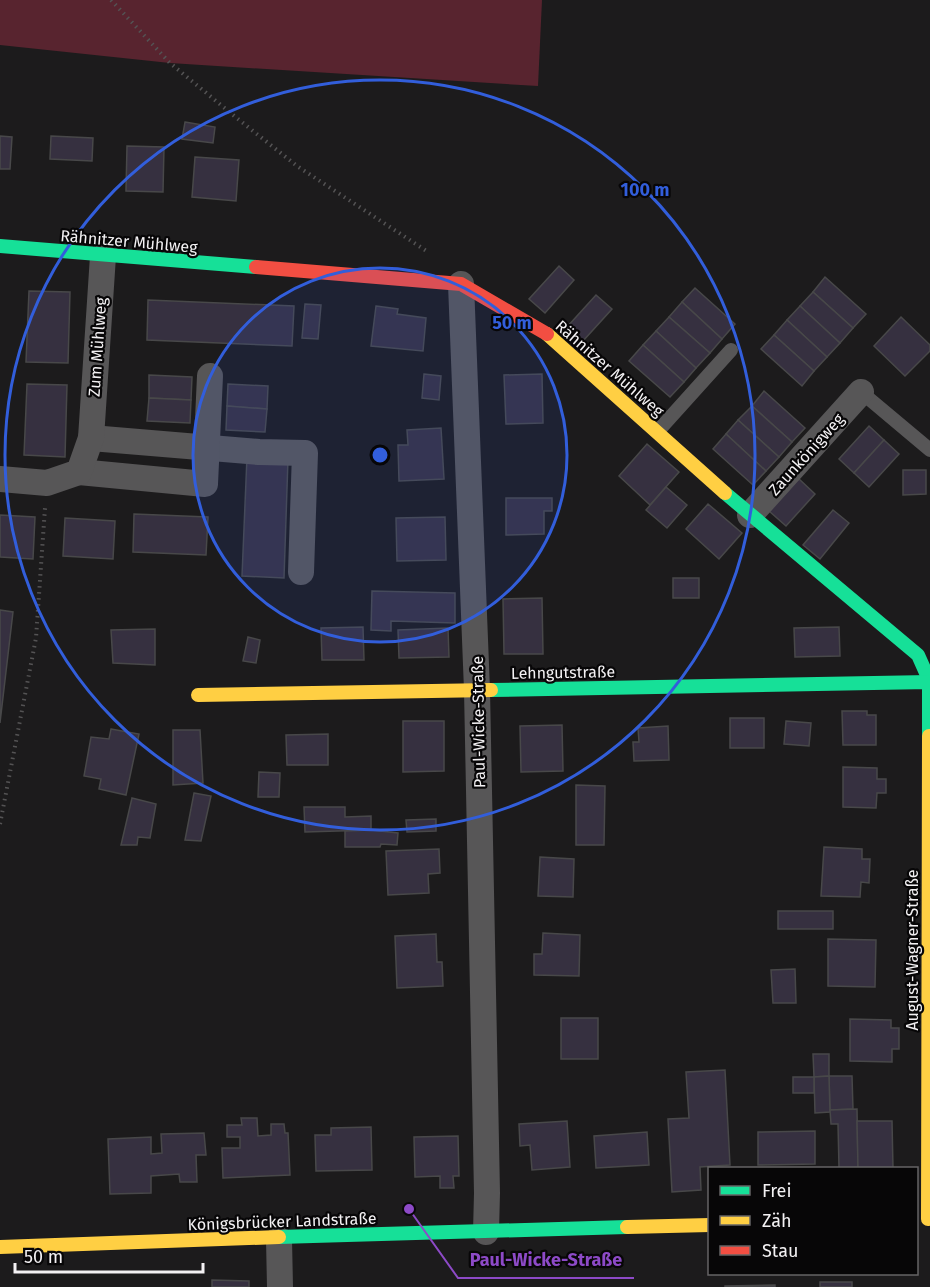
<svg xmlns="http://www.w3.org/2000/svg" width="930" height="1287" font-family="'Fira Sans',sans-serif">
<rect width="100%" height="100%" fill="#1c1b1c"/>
<path fill="#58242f" d="M0 0H542L538 86 170 63 0 45Z"/>
<g fill="#363040" stroke="#484849" stroke-width="1.5">
<path d="M185 122 215 127 213 143 182 139Z"/>
<path d="M0 136 12 137 10 169H0Z"/>
<path d="M51 136 93 138 92 161 50 159Z"/>
<path d="M127 146 164 147 163 192 126 191Z"/>
<path d="M195 157 239 160 236 201 192 197Z"/>
<path d="M559 266 574 280 545 313 529 299Z"/>
<path d="M825 277 866 314 853 328 813 292Z"/>
<path d="M695 288 735 324 722 339 682 302Z"/>
<path d="M29 291 70 292 68 363 26 362Z"/>
<path d="M813 292 853 328 840 343 800 306Z"/>
<path d="M596 295 612 309 583 341 567 327Z"/>
<path d="M148 300 294 306 292 346 147 340Z"/>
<path d="M682 302 722 339 710 353 669 317Z"/>
<path d="M305 304 321 305 318 339 302 338Z"/>
<path d="M376 306 398 309 397 314 426 318 423 351 371 346Z"/>
<path d="M800 306 840 343 827 357 787 320Z"/>
<path d="M669 317 710 353 696 368 656 331Z"/>
<path d="M901 317 930 345V351L905 376 874 346Z"/>
<path d="M787 320 827 357 814 371 774 335Z"/>
<path d="M656 331 696 368 684 382 643 345Z"/>
<path d="M774 335 814 371 802 386 761 349Z"/>
<path d="M643 345 684 382 670 397 629 361Z"/>
<path d="M424 374 441 376 439 400 422 398Z"/>
<path d="M542 374 543 423 506 424 504 375Z"/>
<path d="M149 375 192 377 191 400 149 398Z"/>
<path d="M27 384 67 385 65 457 24 455Z"/>
<path d="M228 384 268 386 267 409 227 406Z"/>
<path d="M764 391 805 428 792 442 752 406Z"/>
<path d="M149 398 191 400 190 423 147 421Z"/>
<path d="M227 406 267 409 265 432 226 430Z"/>
<path d="M752 406 792 442 779 457 738 420Z"/>
<path d="M738 420 779 457 766 471 726 434Z"/>
<path d="M869 426 884 440 854 473 839 459Z"/>
<path d="M441 428 444 479 399 481 398 445H408L407 430Z"/>
<path d="M726 434 766 471 753 485 713 449Z"/>
<path d="M884 440 899 454 869 487 854 473Z"/>
<path d="M647 444 679 472 650 505 619 476Z"/>
<path d="M247 457 288 459 284 578 242 576Z"/>
<path d="M903 470H926V494L903 495Z"/>
<path d="M798 478 815 494 786 526 769 511Z"/>
<path d="M666 487 687 505 667 528 646 510Z"/>
<path d="M506 498H552V511H544V534L506 535Z"/>
<path d="M708 504 742 533 719 559 686 529Z"/>
<path d="M833 510 849 523 820 559 803 545Z"/>
<path d="M134 514 208 517 206 555 133 552Z"/>
<path d="M0 515 35 517 33 559 0 557Z"/>
<path d="M445 517 446 560 397 561 396 518Z"/>
<path d="M65 518 115 521 113 559 63 556Z"/>
<rect x="673" y="578" width="26" height="20"/>
<path d="M372 591 455 593V623L391 621V631L371 630Z"/>
<path d="M542 598 543 654H504L503 599Z"/>
<path d="M0 610 13 612 0 723Z"/>
<path d="M363 627 364 660H322L321 628Z"/>
<path d="M839 627 840 656 795 657 794 628Z"/>
<path d="M448 628 449 657 399 658 398 630Z"/>
<path d="M155 629V665L113 663 111 630Z"/>
<path d="M248 637 260 640 256 663 243 661Z"/>
<path d="M842 711H867V715H876V745H843Z"/>
<rect x="730" y="718" width="34" height="30"/>
<path d="M403 721H444V771L403 772Z"/>
<path d="M786 721 811 723 809 746 784 744Z"/>
<path d="M562 725 563 771 521 772 520 726Z"/>
<path d="M668 726 669 760 634 761 633 742H639L638 728Z"/>
<path d="M111 729 139 734 126 795 99 789 101 779 84 776 91 737 109 739Z"/>
<path d="M173 730H200L203 783 173 785Z"/>
<path d="M328 734V765H287L286 735Z"/>
<path d="M843 767 877 768V779H886V793H877L876 808 843 807Z"/>
<path d="M259 772 280 773 279 797H258Z"/>
<path d="M576 785 605 786 604 845H576Z"/>
<path d="M194 793 211 796 201 841 185 840Z"/>
<path d="M132 798 156 804 150 838 138 837 137 845H121Z"/>
<path d="M304 807H345V817L371 816V830L305 832Z"/>
<path d="M436 819V831L407 832 406 820Z"/>
<path d="M371 830 398 833 397 845 381 844 380 847H345V831Z"/>
<path d="M824 847 862 849V859H870L869 883 861 882 860 897 821 896Z"/>
<path d="M439 849 440 873 428 874 429 893 388 895 386 851Z"/>
<path d="M540 857 574 859 573 897 538 896Z"/>
<rect x="778" y="911" width="55" height="18"/>
<path d="M543 933 580 935 579 976 534 975V954H542Z"/>
<path d="M436 934 437 962H442L443 986 397 988 395 936Z"/>
<path d="M828 939 876 940 875 987 828 986Z"/>
<path d="M795 969 796 1003H773L771 970Z"/>
<rect x="561" y="1018" width="37" height="41"/>
<path d="M850 1019 891 1020V1028H899V1049H892V1062L850 1061Z"/>
<path d="M813 1054H829V1076L814 1077Z"/>
<path d="M725 1070 730 1165 700 1167 701 1190 672 1192 668 1119 689 1118 686 1072Z"/>
<path d="M829 1076H852L853 1109 830 1110Z"/>
<path d="M829 1076 830 1112 815 1113 814 1077Z"/>
<rect x="793" y="1077" width="21" height="16"/>
<path d="M857 1109 858 1168H839L838 1124H831L830 1110Z"/>
<path d="M241 1118H257L258 1136 271 1135V1124H284L285 1133H288L290 1175 223 1178 222 1148H240V1137H227V1125H242Z"/>
<path d="M567 1121 570 1167 532 1170 530 1145 520 1146 519 1124Z"/>
<path d="M857 1121H892L893 1168H858Z"/>
<path d="M371 1127 372 1170 316 1171 315 1135H331V1128Z"/>
<path d="M815 1131V1164L758 1165V1132Z"/>
<path d="M647 1132 649 1165 596 1168 594 1136Z"/>
<path d="M204 1133 206 1155H196L197 1182H180L179 1174 151 1176V1193L110 1194 108 1139 151 1137V1154L162 1153 161 1134Z"/>
<path d="M458 1136 459 1176H453L454 1188H440V1176L415 1177 414 1137Z"/>
<path d="M212 1280 249 1281V1287H212Z"/>
<rect x="820" y="1282" width="32" height="5"/>
<path d="M775 1285V1287H725V1286Z"/>
</g>
<g fill="none" stroke-linecap="round" stroke-linejoin="round">
<g stroke="#545354" stroke-width="4" stroke-dasharray="1.5 4.5" stroke-linecap="butt">
<path d="M111 0 170 63 233 115 297 166 428 252"/>
<path d="M0 824 36 638 45 508"/>
</g>
<g stroke="#575657" stroke-width="14">
<path d="M861 392 930 450"/>
<path d="M658 431 731 350"/>
</g>
<g stroke="#575657" stroke-width="26">
<path d="M461 284 477 690 487 1193 486 1232"/>
<path d="M91 438 259 452 305 453 301 572"/>
<path d="M79 472 205 484 210 376"/>
<path d="M0 479 47 483 79 472 91 438 103 256"/>
<path d="M750 515 861 392"/>
<path d="M279 1239 280 1287"/>
</g>
<g stroke="#16e098" stroke-width="14">
<path d="M0 246 256 267"/>
<path d="M725 493 918 655 930 682"/>
<path d="M491 690 929 682V736"/>
<path d="M279 1237 627 1227"/>
</g>
<g stroke="#ffcf43" stroke-width="14">
<path d="M547 334 725 493"/>
<path d="M198 695 491 690"/>
<path d="M928 1219 929 736"/>
<path d="M627 1227 710 1225"/>
<path d="M0 1247 279 1237"/>
</g>
<path stroke="#f24e42" stroke-width="14" d="M256 267 461 284 547 334"/>
</g>
<circle cx="380" cy="455" r="187" fill="#325edb" fill-opacity=".12"/>
<g fill="none" stroke="#325edb" stroke-width="3">
<circle cx="380" cy="455" r="187"/>
<circle cx="380" cy="455" r="375"/>
</g>
<g text-anchor="middle" stroke-width="4.5" stroke-linejoin="round" paint-order="stroke">
<g font-size="16" fill="#f3f1f3" stroke="#070607">
<text transform="translate(129 241) rotate(5)" y="6">Rähnitzer Mühlweg</text>
<text transform="translate(97 347) rotate(-86)" y="6">Zum Mühlweg</text>
<text transform="translate(610 368) rotate(41)" y="6">Rähnitzer Mühlweg</text>
<text transform="translate(806 454) rotate(-48)" y="6">Zaunkönigweg</text>
<text transform="translate(563 672) rotate(-1)" y="6">Lehngutstraße</text>
<text transform="translate(478 722) rotate(-91)" y="6">Paul-Wicke-Straße</text>
<text transform="translate(912 950) rotate(-90)" y="6">August-Wagner-Straße</text>
<text transform="translate(282 1221) rotate(-2)" y="6">Königsbrücker Landstraße</text>
</g>
</g>
<circle cx="380" cy="455" r="9" fill="#325edb" stroke="#070607" stroke-width="3"/>
<g font-size="18" text-anchor="middle" font-weight="bold" fill="#325edb" stroke="#070607" stroke-width="4.5" stroke-linejoin="round" paint-order="stroke">
<text x="645" y="196">100 m</text>
<text x="512" y="329">50 m</text>
</g>
<path fill="none" stroke="#8d4ac7" stroke-width="2" d="M409 1209L458 1278H634"/>
<circle fill="#8d4ac7" stroke="#070607" stroke-width="2" cx="409" cy="1209" r="6"/>
<g font-size="18" text-anchor="middle" font-weight="bold" fill="#8d4ac7" stroke="#070607" stroke-width="4.5" stroke-linejoin="round" paint-order="stroke">
<text x="546" y="1266">Paul-Wicke-Straße</text>
</g>
<rect x="708" y="1167" width="210" height="108" fill="#070607" stroke="#656465" stroke-width="1.5"/>
<rect x="720" y="1186" width="30" height="9" fill="#16e098" stroke="#656465" stroke-width="1.5"/>
<text x="762" y="1197" font-size="18" fill="#f3f1f3">Frei</text>
<rect x="720" y="1216" width="30" height="9" fill="#ffcf43" stroke="#656465" stroke-width="1.5"/>
<text x="762" y="1227" font-size="18" fill="#f3f1f3">Zäh</text>
<rect x="720" y="1246" width="30" height="9" fill="#f24e42" stroke="#656465" stroke-width="1.5"/>
<text x="762" y="1257" font-size="18" fill="#f3f1f3">Stau</text>
<path d="M15 1263v9h188v-9" fill="none" stroke="#f3f1f3" stroke-width="3"/>
<text x="24" y="1263" font-size="18" fill="#f3f1f3" stroke="#070607" stroke-width="4.5" paint-order="stroke">50 m</text>
</svg>
